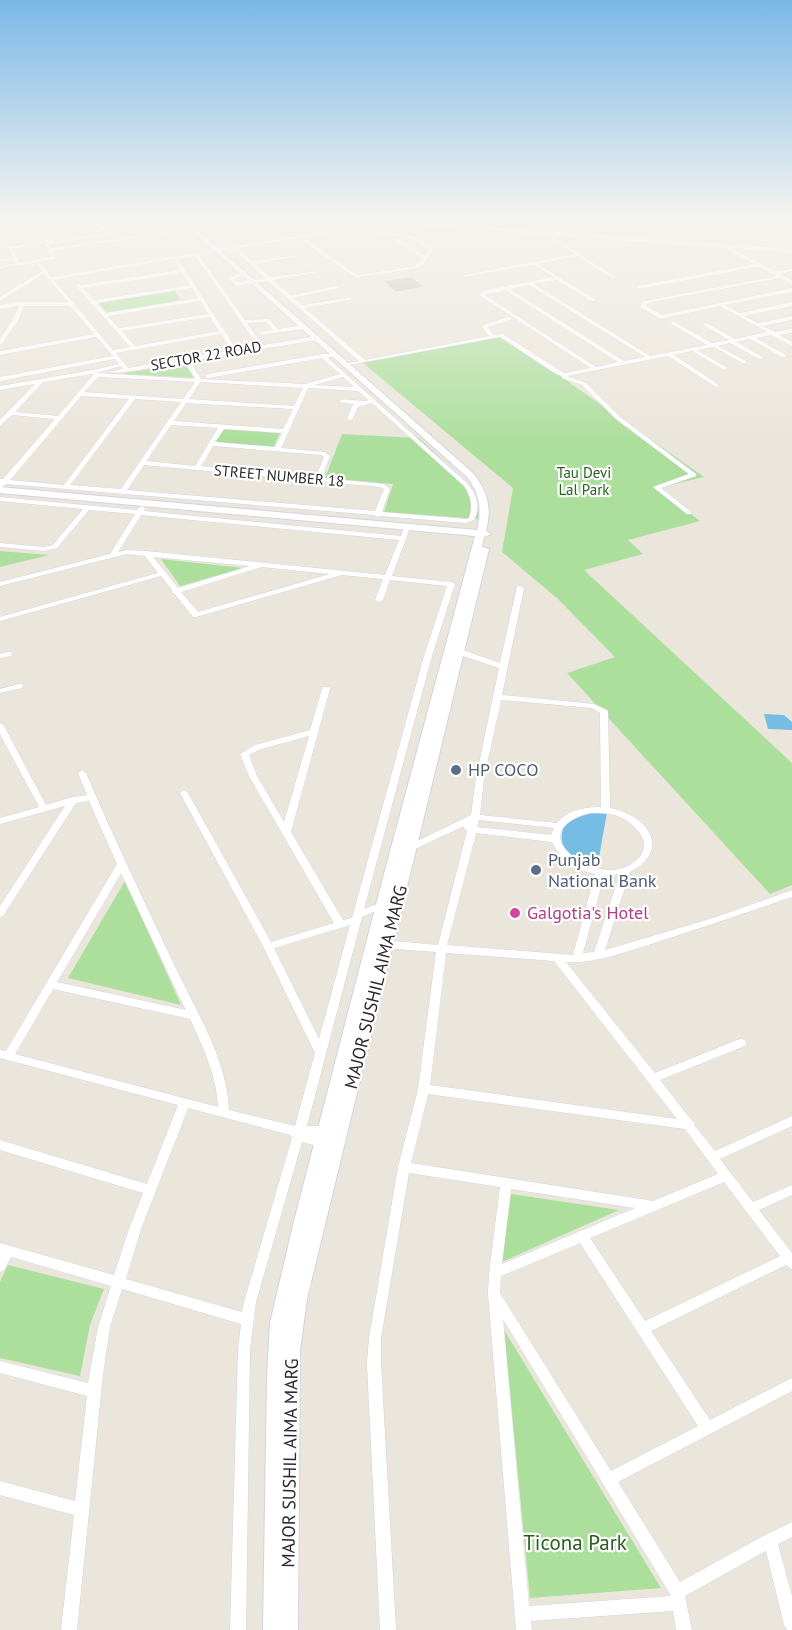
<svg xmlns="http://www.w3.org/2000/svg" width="792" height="1630" font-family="'PT Sans',sans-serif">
<rect width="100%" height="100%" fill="#ebe6dc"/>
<g fill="#acde9c">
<path d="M174 290 181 300 107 313 99 303Z"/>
<path d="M503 336 704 477 657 488 700 521 628 540 643 554 584 570 792 763V885L770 894 567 673 615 657 558 599 502 552 513 488 363 363Z"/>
<path d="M183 363 196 378 120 374Z"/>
<path d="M224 429 280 433 273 448 215 443Z"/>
<path d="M342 434 419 438 454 471 473 495 480 519 384 512 393 484 325 478Z"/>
<path d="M0 551 49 555 0 567Z"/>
<path d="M161 559 243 568 180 586Z"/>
<path d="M125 881 181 1005 68 978Z"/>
<path d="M511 1194 619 1210 502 1262Z"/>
<path d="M8 1265 104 1289 90 1325 80 1376 0 1358V1282Z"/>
<path d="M504 1330 661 1588 530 1598Z"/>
</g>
<g fill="#76bde6">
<path d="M764 714 784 715 792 722V730L768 729Z"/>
<path d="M586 812H607L597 869 579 864 563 850C559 824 565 824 586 812Z"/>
</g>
<path fill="#c6c2bc" stroke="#c6c2b6" stroke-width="1.5" d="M411 278 422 286 396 291 386 282Z"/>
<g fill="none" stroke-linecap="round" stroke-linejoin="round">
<g stroke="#d2d3e1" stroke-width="1">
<g id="minor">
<path d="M88 217H92L106 229V231L93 233V231L101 229Z"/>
<path d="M172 217H182L114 228 112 227Z"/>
<path d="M417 217H423L408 222 406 221Z"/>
<path d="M390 220 392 222 237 249 252 261 297 255V257H295L255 264 270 277 317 271V272L315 273 273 280 291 295 337 286 340 288 294 298 302 305 351 297 352 298 349 300 305 308 365 360 489 336 482 327 485 324 509 317 511 318V320L488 327 494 335 503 334 564 373 591 368 479 295 484 290 554 277 533 265 466 277H464V275L574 254 540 232 544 231 616 277 612 278 577 256 538 264 595 299V301H591L557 280 534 284 650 356 707 345 671 324V322L673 321 712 343 729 340 703 325V323H707L735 339 767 332 720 306 661 319 641 308 640 307 644 301 776 276 758 267 639 289 636 287 637 286 754 264 732 253 725 246 727 245 736 251 775 271 792 269V271L780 274 792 280V284L780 278 648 303 646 306 662 315 792 288V292L725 305 740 313 792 302V306L744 316 758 323 792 316V320L763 326 775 332 792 329V333L779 335 792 342V346L771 335 756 338 786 355V357H782L750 339 737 342 763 357V359H759L730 343 718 346 746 361V363H742L714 347 697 350 726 367 727 368 724 370 692 351 674 355 718 384V386L716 387 668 356 567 376 586 383 620 417 696 474V476L661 488 691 512V514H687L653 487 689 474 616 419 582 385 562 378V376L556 374 500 337 343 366V364L359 361 268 281 237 286 228 279V277L244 273H246V275L234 279 238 282 265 278 233 249 199 255 245 320 269 319 278 329 304 325 307 327 304 329 261 335 258 333 259 332 273 330 266 322 247 323 263 345 317 336 320 338 317 340 190 361 201 379 305 384 340 374 322 358 208 378 205 376 208 374 323 354H335V356L328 358 468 484C477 495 481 507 474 520L466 523 380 516 377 517 374 515 6 484 0 489V479H3L55 419 12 415 0 426V420L35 384 0 390V386L93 370 119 364 115 359 0 381V377L113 356 96 337 0 355V351L94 334 70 306H24L19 319 2 344 0 345V339L13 319 19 306 0 309V305L16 302H68L44 274 0 301V297L42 271 35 263 0 268V266L51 257 44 243 119 231 121 233 49 245 51 248 193 228 195 229 52 251 56 259 39 262 52 277ZM195 256 258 346 237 350 178 259ZM174 259 180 270 81 285 78 283 75 285 130 347 113 350 54 280ZM182 273 190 285 94 300 83 288ZM529 285 645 357 624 361 510 289ZM192 288 198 298 106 313 97 303ZM505 290 618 362 596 367 485 295ZM200 301 208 314 119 328 108 316ZM210 317 219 331 135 346 122 331ZM221 334 232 350 128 368 116 353ZM185 362 195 379 98 373H97L121 366 123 369 109 372C119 375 171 364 185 362ZM92 374 93 375 58 416 15 412 43 382ZM98 377 195 382 183 399 84 392ZM343 377 354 387 314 385ZM200 382 303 388 294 406 189 399ZM308 388 358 391 369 400C360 403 348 397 339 401L342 403 355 404 352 406 347 419 348 420H352L358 407 372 403 464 486C471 496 473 506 469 518L466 519 382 512 390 489 384 484 322 478 330 456 325 452 281 448ZM81 396 129 399 64 485 10 480ZM135 399 181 402 121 489 70 485ZM186 403 293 409 283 429 174 421ZM171 425 218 428 195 466 146 461ZM224 429 282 433 275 447 215 442ZM213 446 321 455 324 457 316 477 201 466ZM144 465 380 487 384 489 375 511 127 490Z"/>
<path d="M359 229C368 229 376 231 384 232 404 233 420 235 434 250L423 265 418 268 356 278 302 241 313 238V240L308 241 357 275 415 266 423 259 384 234 361 231ZM391 235 415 240 429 250 425 256Z"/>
<path d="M52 239 54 240V241L13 249 19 262H15L14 260 0 261V259L12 257 8 247Z"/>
<path d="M0 497 137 510 140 507 142 506 145 508 144 511 401 536 404 528 407 526 410 528 392 576 451 582 455 584 432 656 364 909 382 902 385 903 387 905 385 907 362 917 307 1126H330L334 1128 336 1131 334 1134 316 1136 329 1140 331 1143 329 1146 325 1148 302 1142 256 1302 250 1350 246 1630H230L238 1350 241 1324 122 1289 110 1327 103 1374 77 1630H61L74 1515 0 1495V1481L75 1501 87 1396 0 1373V1361L88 1383 98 1327 111 1286 11 1257 4 1270 0 1272V1243L114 1275 129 1229 143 1193 0 1150V1140L147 1184 178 1105 0 1058V1050L6 1051 117 864 89 801 76 803 3 916 0 917V906L65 806 0 824V818L39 807 0 734V723L4 726 46 805 73 797 87 795 78 773 82 770 86 773C115 841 147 907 178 973 199 1016 227 1061 229 1110L295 1126 315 1053 263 946 180 793 184 790 188 793 271 942 334 923 249 776 240 754 255 745 310 730 322 689 323 687H329L330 689 291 832 343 920 352 918 424 656 447 586 390 580 383 600 379 602 375 600 383 579 342 575 196 617H193L174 593H172V590L161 576 0 621V617L158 573 145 556 127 554 0 586V582L110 554 135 514 89 510 57 548 44 551 0 547V543L44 547 53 545 83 509 0 501ZM141 515 399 540 385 575 146 551 127 550 118 552ZM153 557 250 566 178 588ZM262 567 330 574 198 612 181 592ZM309 736 284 822 257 776 249 755 261 749ZM121 873 177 992 186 1010 57 982ZM350 925 319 1039 274 948ZM53 989 190 1019C203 1047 217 1076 218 1107L15 1054ZM188 1108 290 1135 292 1138 244 1302 242 1312 126 1279 141 1229Z"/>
<path d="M517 586H520L524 588 502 695 594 704 607 710 608 712 610 808C647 815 673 849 630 872L605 950 713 918 792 890V897C745 913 699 929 651 944 626 952 592 964 566 962L655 1073 737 1040 741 1039 745 1040 746 1043 745 1046 660 1080 692 1121 694 1122 695 1126 715 1151 792 1116V1126L720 1159 753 1202 792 1185V1195L759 1210 792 1253V1269L786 1265 651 1331 710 1420 792 1378V1391L618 1482 680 1582 765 1535 792 1522V1537L778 1544 792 1596V1630H787L784 1625 766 1551 685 1596 692 1630H676L673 1611 531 1621 532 1630H516L488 1294 489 1273 500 1187 409 1173 381 1338V1363L396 1630H380L367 1363 369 1338 398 1167 418 1089 436 952 382 948 378 947 377 944 378 941 382 940 438 945 467 831 463 827 464 826 413 850H407L405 848 407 846 471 815 476 778 499 668 454 653 453 651 457 649H460L500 663ZM501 700 592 708 600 713 601 807C585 807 568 810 557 823L480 815 484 778ZM591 813C599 813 607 813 614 815 628 818 653 838 641 855 624 879 585 871 568 852 548 831 571 817 591 813ZM479 820 554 828 551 835 477 827ZM476 833 552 842C561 860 575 870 595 874L573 955 447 945ZM620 874 594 952 583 953 604 876ZM446 953 554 961 677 1119 430 1085ZM428 1094 685 1129 718 1174 653 1201 411 1163ZM724 1182 780 1256 645 1321 590 1238ZM511 1189 635 1208 502 1264ZM580 1243 698 1426 611 1471 500 1293 501 1276ZM503 1319 670 1594V1596L529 1606Z"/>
<path d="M8 652H11L12 654 11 656 0 658V654Z"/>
<path d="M19 684H22L23 686 22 688 0 693V689Z"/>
</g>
</g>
<g stroke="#d2d3e1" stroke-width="2">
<path id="tertiary" d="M177 217H183L473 473C488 492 492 508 486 531L491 534 484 537 482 547 489 549 307 1299 300 1350 298 1630H263L267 1377 270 1323 294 1221 385 870 475 536 0 493V487L477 530C482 510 480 494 467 477Z"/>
</g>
<g stroke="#d2d3e1" stroke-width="1">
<path id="secondary" d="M326 217H354L792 249V253L329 219Z"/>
</g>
<use href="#minor" fill="#fff" fill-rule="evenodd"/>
<use href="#tertiary" fill="#fff" fill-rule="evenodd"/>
<use href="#secondary" fill="#fff" fill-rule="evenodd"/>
</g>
<linearGradient id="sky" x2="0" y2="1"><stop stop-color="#7ab8e7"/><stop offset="0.49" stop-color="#f6f4ef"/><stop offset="1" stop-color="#f6f4ef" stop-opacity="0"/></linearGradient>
<rect width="792" height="445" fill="url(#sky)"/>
<g fill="#5c6f8a" stroke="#fff" stroke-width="2">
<circle cx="456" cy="770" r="6"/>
<circle cx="536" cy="870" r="6"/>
</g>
<circle fill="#d1479c" stroke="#fff" stroke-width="2" cx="515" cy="913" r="6"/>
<g text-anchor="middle" stroke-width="4.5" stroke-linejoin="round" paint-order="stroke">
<g font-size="15" fill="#292929" stroke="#fff">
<text transform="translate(206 356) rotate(-10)" y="5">SECTOR 22 ROAD</text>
<text transform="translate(279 476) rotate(5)" y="5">STREET NUMBER 18</text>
</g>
<g font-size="15" fill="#26611f" stroke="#fff">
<text x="584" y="478">Tau Devi<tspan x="584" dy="17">Lal Park</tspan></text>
</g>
<g font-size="18" fill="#4e5e75" stroke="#fff" text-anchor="start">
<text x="468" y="776">HP COCO</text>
<text x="548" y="866">Punjab<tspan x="548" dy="21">National Bank</tspan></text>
</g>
<g font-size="18" fill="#b23c85" stroke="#fff" text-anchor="start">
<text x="527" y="919">Galgotia's Hotel</text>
</g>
<g font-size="18" fill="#292929" stroke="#fff">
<text transform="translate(376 987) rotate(-76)" y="6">MAJOR SUSHIL AIMA MARG</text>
<text transform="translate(290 1463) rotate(-89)" y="6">MAJOR SUSHIL AIMA MARG</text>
</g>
<g font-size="21" fill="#26611f" stroke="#fff">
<text x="575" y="1550">Ticona Park</text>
</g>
</g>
</svg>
